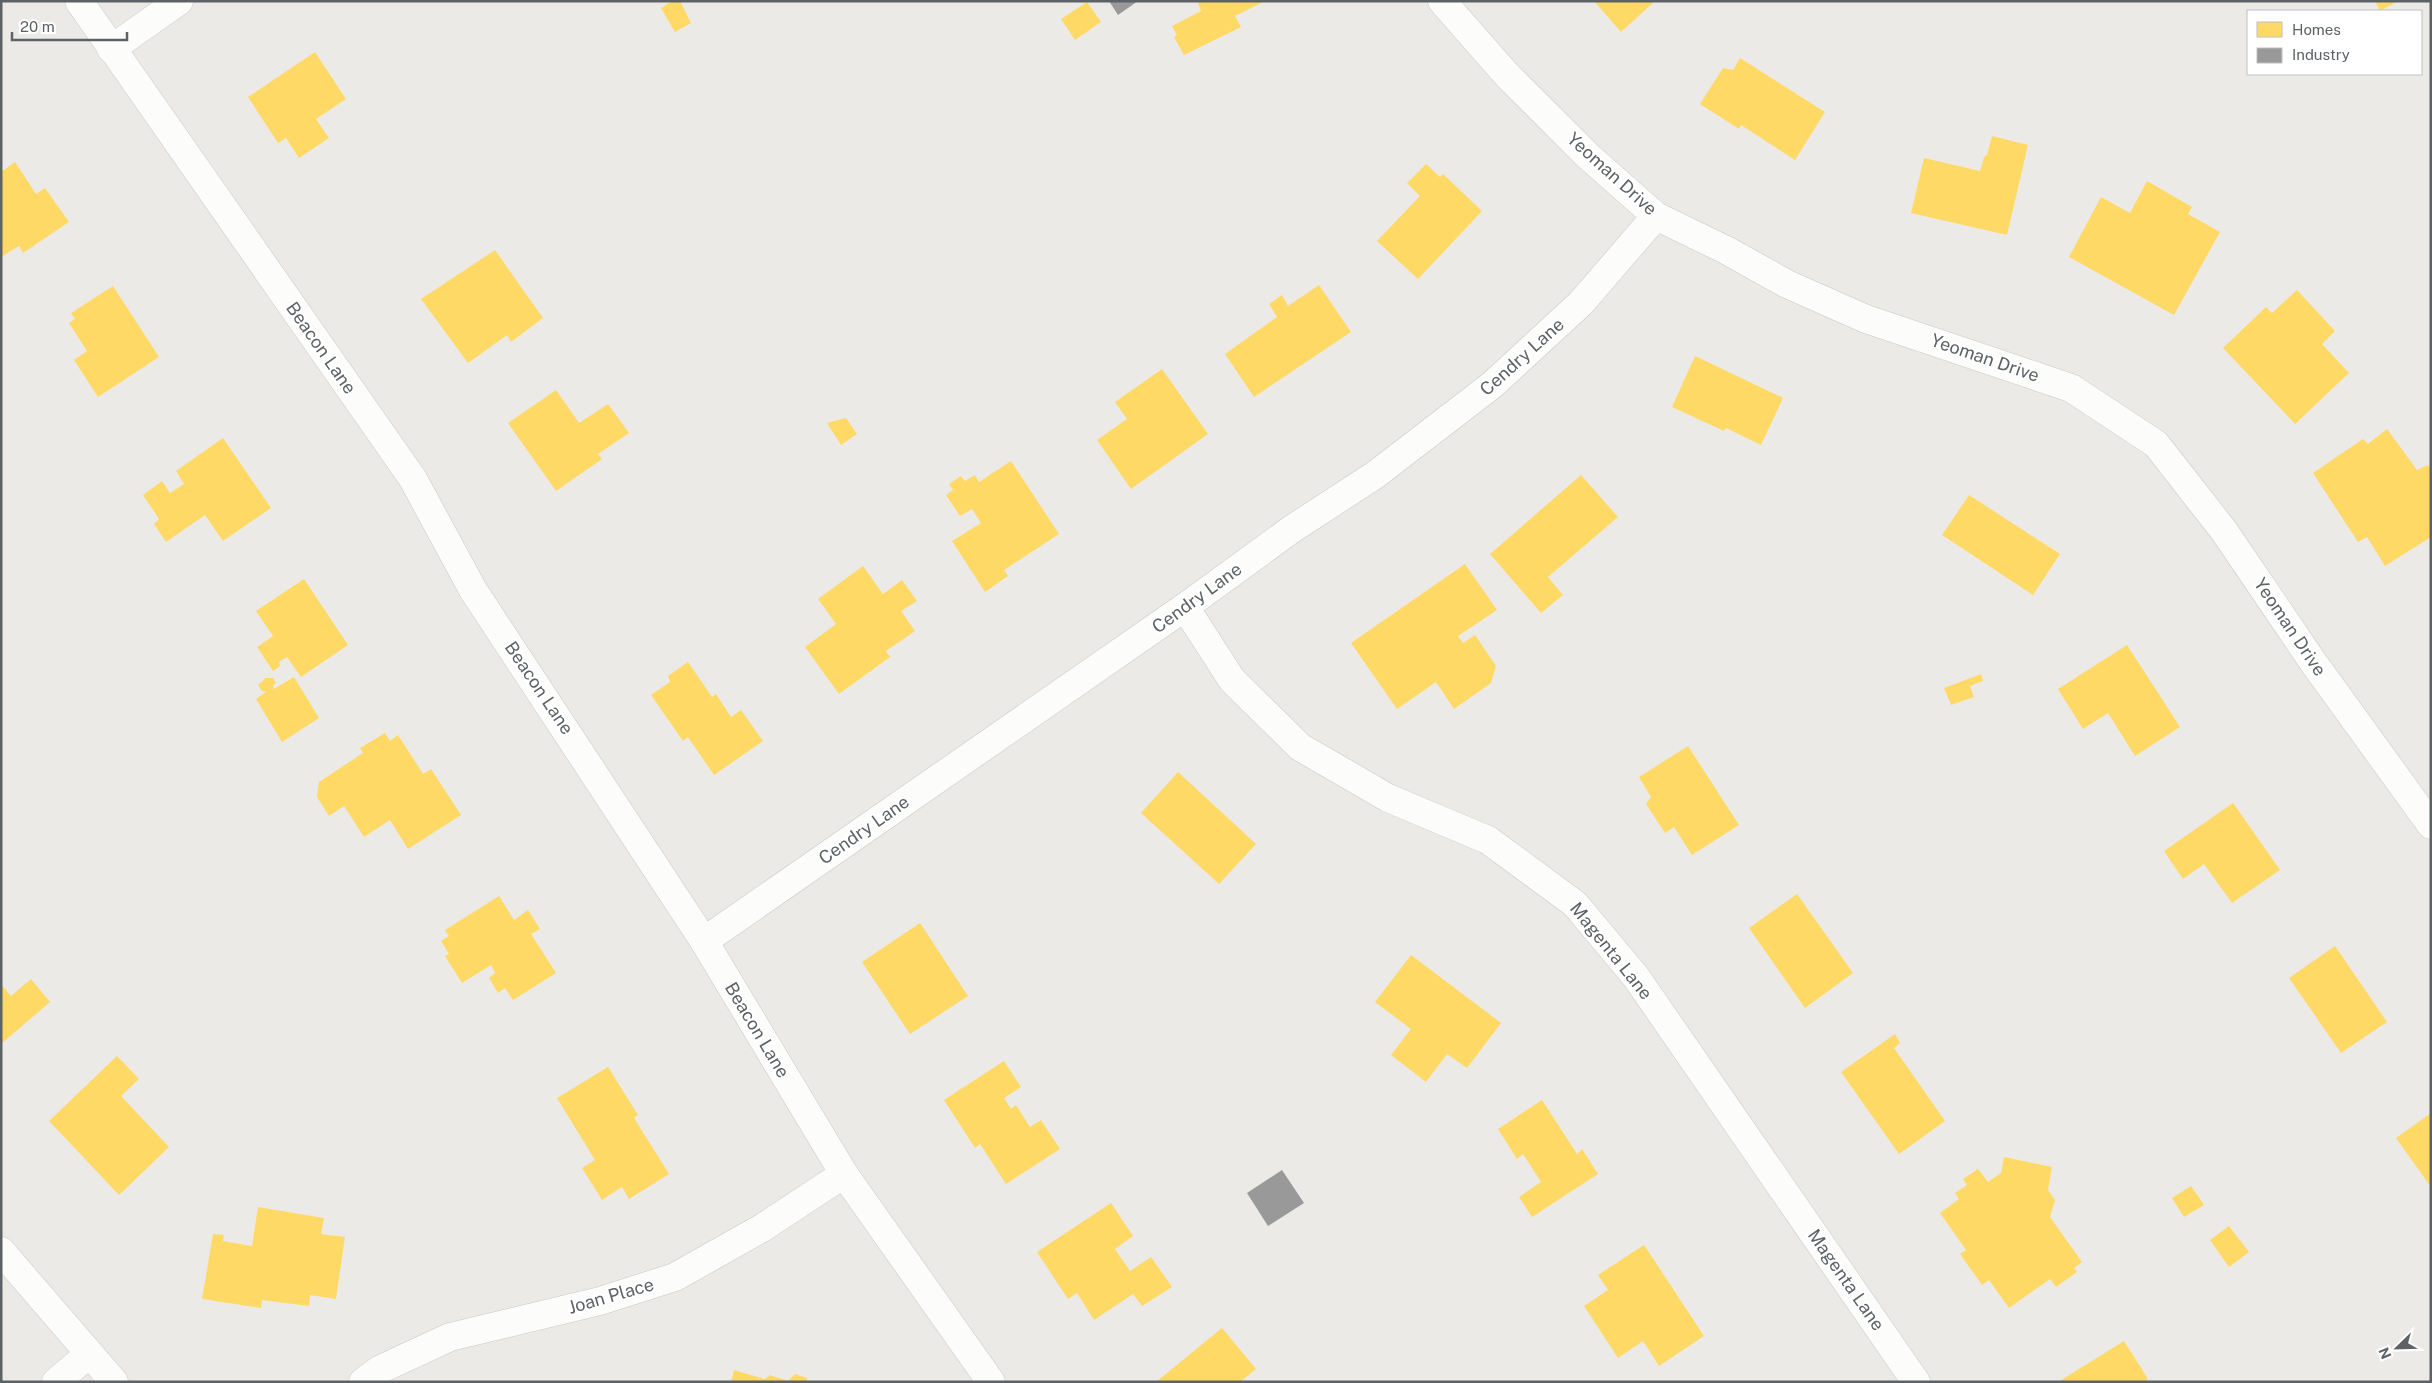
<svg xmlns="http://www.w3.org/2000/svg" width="2432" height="1383" font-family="'Public Sans',sans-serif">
<rect width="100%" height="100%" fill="#eceae7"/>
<g fill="#ffd966">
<path d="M672 1H680L691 23 675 32 661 8Z"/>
<path d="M1201 1H1265L1235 16 1241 27 1184 55 1174 37 1177 35 1172 26 1201 11 1198 3Z"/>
<path d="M1594 1H1655L1621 32Z"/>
<path d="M2375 1H2398L2380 11Z"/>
<path d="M1087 2 1101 22 1075 40 1061 19Z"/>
<path d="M315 52 346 99 316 119 329 138 299 158 286 138 278 143 248 97Z"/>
<path d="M1740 58 1825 112 1795 160 1741 125 1739 129 1700 104 1723 68 1733 70Z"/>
<path d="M1992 136 2028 145 2007 235 1911 213 1924 158 1980 171 1984 157 1987 155Z"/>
<path d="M15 162 36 194 45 188 69 222 23 253 19 246 1 257V172Z"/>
<path d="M1426 164 1440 177 1443 174 1482 211 1418 279 1377 241 1420 196 1407 183Z"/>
<path d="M2147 181 2192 207 2188 214 2220 232 2174 315 2069 257 2101 197 2130 213Z"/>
<path d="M495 250 543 318 511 342 507 335 468 363 421 299Z"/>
<path d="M1319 285 1351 332 1254 397 1225 354 1277 317 1269 304 1282 295 1288 306Z"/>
<path d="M113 286 159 357 98 397 74 360 87 351 69 323 75 319 71 313Z"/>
<path d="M2297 290 2335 331 2322 344 2349 373 2295 424 2223 348 2266 307 2272 313Z"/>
<path d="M1695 356 1783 398 1761 445 1726 428 1724 431 1672 407Z"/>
<path d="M1162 369 1208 434 1131 489 1097 440 1127 419 1115 402Z"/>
<path d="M556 390 579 423 608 404 629 433 598 454 602 459 556 491 508 423Z"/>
<path d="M846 418 857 434 841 445 827 423Z"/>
<path d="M2387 429 2417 470 2428 465 2431 469V537L2385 566 2367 537 2358 542 2313 473 2363 439 2368 444Z"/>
<path d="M223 438 271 508 223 541 205 515 166 542 154 524 159 519 143 495 162 481 170 493 184 484 176 471Z"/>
<path d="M1011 461 1059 534 1004 570 1008 576 985 592 952 541 981 523 972 509 960 516 946 495 953 490 949 484 961 476 965 481 975 475 979 482Z"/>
<path d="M1581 475 1618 517 1548 577 1563 595 1541 613 1490 554Z"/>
<path d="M1969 495 2060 554 2033 595 1942 535Z"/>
<path d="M1465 564 1497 610 1458 636 1463 643 1475 635 1496 666 1491 683 1454 709 1436 682 1397 709 1351 643Z"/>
<path d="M863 566 883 594 902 580 917 601 901 611 915 631 886 651 890 657 839 694 805 647 836 624 818 599Z"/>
<path d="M304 579 348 645 301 677 287 657 279 662 280 666 273 671 257 647 273 636 256 611Z"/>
<path d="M2127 645 2180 727 2135 756 2108 713 2083 729 2058 689Z"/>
<path d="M688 662 712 697 716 694 731 717 741 710 763 741 714 775 688 737 683 741 651 695 670 682 668 676Z"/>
<path d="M1981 674 1983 681 1970 686 1974 697 1951 705 1944 688Z"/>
<path d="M294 677 319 718 282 742 256 699 266 692 262 691 258 685 266 678H273L276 683 273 685 274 689Z"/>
<path d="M385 733 390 741 398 735 423 774 431 769 461 815 408 849 390 820 364 837 344 806 329 816 317 797 319 782 363 753 360 748Z"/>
<path d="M1688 746 1739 825 1692 855 1674 827 1665 833 1646 804 1651 797 1639 777Z"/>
<path d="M1178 772 1256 844 1219 884 1141 813Z"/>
<path d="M2233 803 2280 870 2232 903 2204 864 2183 879 2164 851Z"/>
<path d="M1797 894 1853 973 1805 1008 1749 928Z"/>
<path d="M499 896 514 920 528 910 540 929 531 934 556 973 513 1000 505 988 498 993 489 978 495 973 491 965 462 983 445 956 449 954 441 941 449 936 445 930Z"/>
<path d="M920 923 968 996 910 1034 862 962Z"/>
<path d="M2335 946 2387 1022 2341 1053 2289 978Z"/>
<path d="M1411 955 1501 1023 1467 1068 1447 1054 1426 1082 1391 1055 1411 1029 1375 1002Z"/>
<path d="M31 979 50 1002 1 1044V984L11 996Z"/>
<path d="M1895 1034 1900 1043 1894 1048 1945 1121 1899 1154 1841 1072Z"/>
<path d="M117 1056 139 1079 121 1096 169 1147 119 1195 49 1121Z"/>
<path d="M1004 1061 1021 1087 1004 1098 1011 1109 1016 1105 1030 1127 1041 1120 1060 1149 1006 1184 980 1144 975 1148 944 1100Z"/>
<path d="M608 1067 638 1115 634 1118 669 1174 629 1199 622 1187 602 1200 582 1168 595 1160 557 1098Z"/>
<path d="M1542 1100 1577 1154 1582 1149 1598 1174 1532 1217 1519 1197 1541 1182 1523 1154 1517 1159 1498 1129Z"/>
<path d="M2431 1113V1187L2396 1138Z"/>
<path d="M2004 1157 2052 1167 2048 1190 2055 1200 2050 1217 2082 1262 2074 1268 2077 1272 2056 1287 2050 1279 2009 1308 1989 1280 1982 1285 1960 1254 1966 1250 1940 1213 1959 1199 1955 1193 1967 1185 1963 1179 1978 1169 1988 1182 2001 1173Z"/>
<path d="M2191 1186 2204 1205 2184 1217 2172 1198Z"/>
<path d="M1111 1203 1133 1236 1115 1249 1130 1271 1151 1257 1172 1287 1142 1306 1133 1294 1094 1320 1077 1293 1068 1299 1037 1252Z"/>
<path d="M258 1207 324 1218 321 1234 345 1237 336 1299 310 1295 309 1306 262 1300 261 1308 202 1299 213 1234 224 1235 223 1241 252 1246Z"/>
<path d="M2229 1226 2249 1252 2229 1267 2210 1240Z"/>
<path d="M1644 1245 1704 1336 1659 1366 1643 1341 1618 1358 1584 1306 1608 1290 1598 1275Z"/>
<path d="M1222 1328 1256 1369 1240 1382H1156Z"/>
<path d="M2124 1341 2148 1379 2144 1382H2058Z"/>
<path d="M734 1370 765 1379 770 1375 788 1381 795 1374 807 1378V1382H731Z"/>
</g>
<g fill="#999">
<path d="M1109 1H1138L1118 15Z"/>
<path d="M1282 1170 1304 1203 1268 1226 1247 1193Z"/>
</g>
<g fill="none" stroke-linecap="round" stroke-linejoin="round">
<g stroke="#c8c8c8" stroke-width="29">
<g id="street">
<path d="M79 1 413 479 473 590 704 941 844 1174 991 1382"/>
<path d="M1442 1 1506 74 1588 156 1656 216 1726 250 1787 284 1866 319 2071 388 2156 444 2224 531 2313 662 2431 825"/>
<path d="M111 49 179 1"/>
<path d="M1185 607 1232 680 1300 747 1388 798 1488 840 1575 904 1636 977 1916 1382"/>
<path d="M704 941 1185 607 1292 529 1375 475 1492 385 1581 303 1656 216"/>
<path d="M1 1251 114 1382"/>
<path d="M56 1382 89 1354"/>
<path d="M363 1382 379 1370 450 1337 600 1301 675 1277 762 1228 844 1174"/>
</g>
</g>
<use href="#street" stroke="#fcfcfb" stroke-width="28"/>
</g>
<g text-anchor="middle" stroke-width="5" stroke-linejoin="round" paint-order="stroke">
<g font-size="18" fill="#5c6265" stroke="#fff">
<text transform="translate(1612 174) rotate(42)" y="6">Yeoman Drive</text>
<text transform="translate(321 348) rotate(55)" y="6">Beacon Lane</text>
<text transform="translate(1522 357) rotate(-42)" y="6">Cendry Lane</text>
<text transform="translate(1985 358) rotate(19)" y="6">Yeoman Drive</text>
<text transform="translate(1197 598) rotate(-36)" y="6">Cendry Lane</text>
<text transform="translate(2290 627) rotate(56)" y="6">Yeoman Drive</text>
<text transform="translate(539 688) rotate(56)" y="6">Beacon Lane</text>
<text transform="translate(864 830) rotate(-35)" y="6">Cendry Lane</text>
<text transform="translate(1611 951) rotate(51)" y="6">Magenta Lane</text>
<text transform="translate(757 1030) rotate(59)" y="6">Beacon Lane</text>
<text transform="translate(1846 1280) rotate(55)" y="6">Magenta Lane</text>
<text transform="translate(611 1296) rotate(-16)" y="6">Joan Place</text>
</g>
</g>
<rect width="2432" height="1383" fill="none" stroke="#5c6265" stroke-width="5"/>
<rect x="2247" y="10" width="175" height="65" fill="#ffffff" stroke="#bec0c1"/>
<rect x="2257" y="22" width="25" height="15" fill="#ffd966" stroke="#bec0c1"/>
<text x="2292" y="35" font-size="15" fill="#5c6265">Homes</text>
<rect x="2257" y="48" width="25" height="15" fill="#999999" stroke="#bec0c1"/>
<text x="2292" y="60" font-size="15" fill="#5c6265">Industry</text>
<g transform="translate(2397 1348) rotate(247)" stroke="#ffffff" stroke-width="4" paint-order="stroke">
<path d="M0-4L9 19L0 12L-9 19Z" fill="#5c6265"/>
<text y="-8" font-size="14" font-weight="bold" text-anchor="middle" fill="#5c6265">N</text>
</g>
<path d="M12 32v8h115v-8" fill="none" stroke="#5c6265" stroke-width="2.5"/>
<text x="20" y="32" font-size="15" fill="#5c6265" stroke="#ffffff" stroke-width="4" paint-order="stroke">20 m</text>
</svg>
